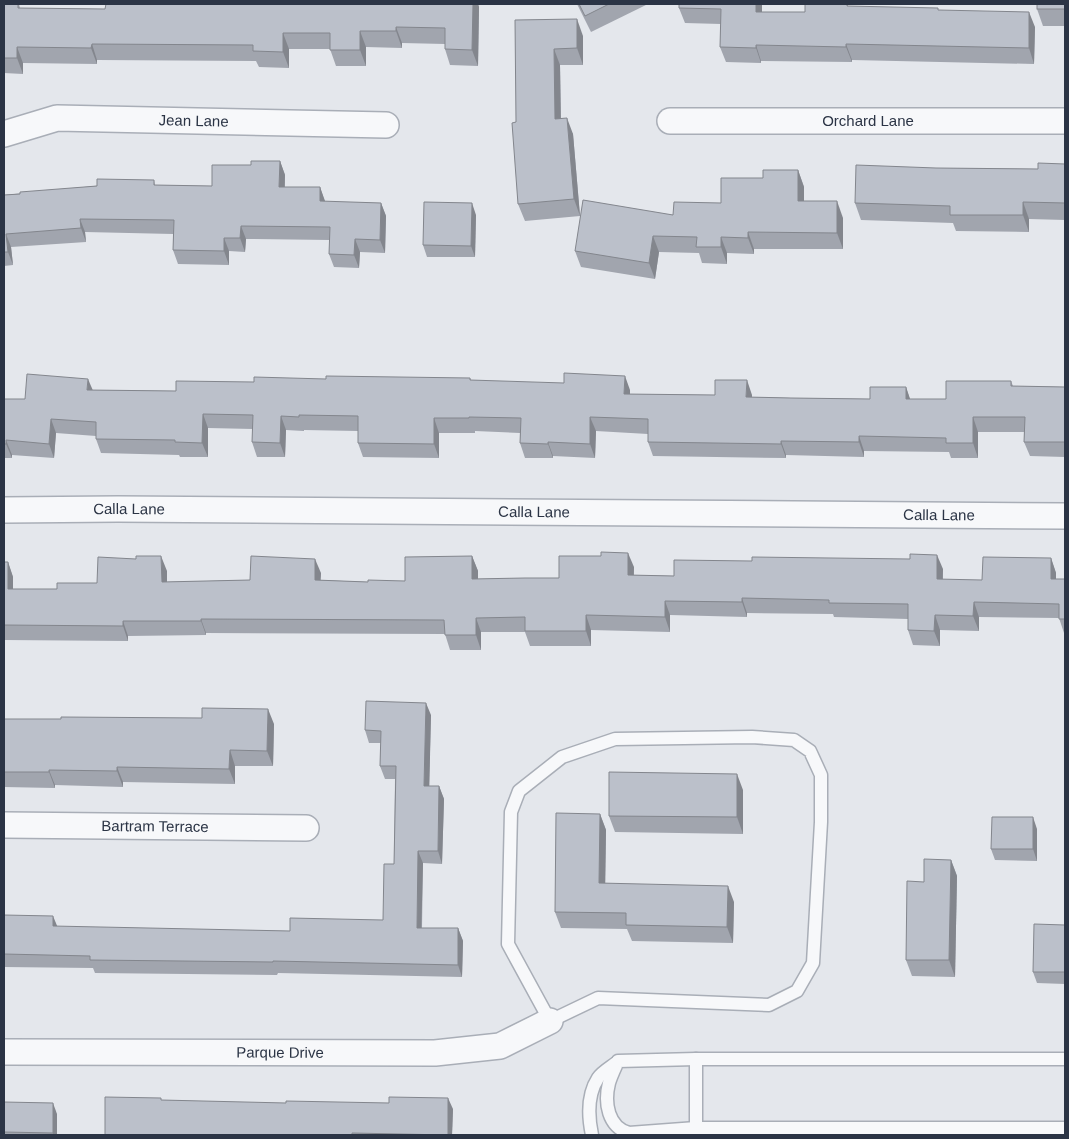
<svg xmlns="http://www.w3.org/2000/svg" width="1069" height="1139" font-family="Helvetica,sans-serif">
<rect width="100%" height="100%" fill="#e4e7ec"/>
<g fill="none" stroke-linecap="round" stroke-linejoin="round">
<g stroke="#a9aeb7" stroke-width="15">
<g id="service">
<path d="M752 737 794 740 810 751 821 775V822L813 963 797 991 769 1005 598 998 550 1021 508 944 511 812 519 791 562 757 615 739Z"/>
<path d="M696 1059 618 1061C615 1068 611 1076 609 1083 604 1103 608 1127 629 1133L696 1128"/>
<path d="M1065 1059H696V1128H1065"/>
<path d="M592 1135C588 1116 587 1095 598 1078 602 1072 611 1067 616 1063"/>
</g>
</g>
<g stroke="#a9aeb7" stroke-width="28">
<g id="minor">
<path id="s1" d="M670 121H1065"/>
<path id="s2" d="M4 134 57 118 386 125"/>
<path id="s3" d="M4 510 118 509 1065 516"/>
<path id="s4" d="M4 825 306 828"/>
<path id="s5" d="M4 1052 435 1053 500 1046 550 1021"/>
</g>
</g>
<use href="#service" stroke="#f7f8fa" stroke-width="12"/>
<use href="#minor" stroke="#f7f8fa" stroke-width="25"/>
</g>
<g fill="#a1a5ae">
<path d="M4 4H19L20 8 105 9 106 4H478L479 7 478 66 450 65 445 49V44L402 43V48L366 47V66H336L330 49H289V68L259 67 256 61 97 60V64L23 63V74L4 73Z"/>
<path d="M577 4H648L591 32Z"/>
<path d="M679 4 762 12H805V4H848V6L939 10 1035 27 1034 64 852 60V62L761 61V63L726 62 720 47 721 24 685 23 679 8Z"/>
<path d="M1065 4V26H1043L1037 9Z"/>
<path d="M515 20 583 36V65H560L561 118 573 134 580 216 525 221 518 204Z"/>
<path d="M280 161 285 175V187H320L325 202 381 203 386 216 385 253 360 252 359 268 334 267 329 254 330 240 246 239 245 252 229 251V265L178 264 173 250V234L85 232 86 242 11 247 13 265 4 266V195L154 180 155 185 212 186 251 165Z"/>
<path d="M1065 164V220L1029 219V232L956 231 953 223 861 220 855 203 936 168 1038 169Z"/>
<path d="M798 170 804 187V201L843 218V249H754V254L727 253V264L702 263 699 253 659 252 655 279 581 267 575 251 673 215 721 203 763 178Z"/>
<path d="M476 215 475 257H427L423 245Z"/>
<path d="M470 378 471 380 630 390V394L715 395H752V397L791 398 870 399 906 387 910 399H946L1011 381 1013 386 1065 387V457L1030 456 1024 442V432H978V458H951L949 452 864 451V457L786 455V458L653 456 648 442V434L596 431 595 458 553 456V458H525L520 443V433L475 431V433H439V458L363 457 358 443V431L304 430V431L286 430 285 457H257L252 442 253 429 208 428V457H180L179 455 101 453 96 439V436L56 433 54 458 12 455V458H4V399H25L92 390 176 391 254 382 326 379Z"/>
<path d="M472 556 478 571V579L559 578 634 567V575L674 576 943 569V580H982L1051 558 1056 573V579H1065V633H1064L1059 618 979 617V631L940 630V646L913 645 908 630V619L834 617 833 614 747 613V617L670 615V632L591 630V646H530L525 632H481V650H450L445 634 206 633V635L128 636V641L4 640V562H8L13 577V589H57L97 583 167 571V582L250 580 321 573 320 580 368 582 405 581Z"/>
<path d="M431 715 429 786H439L444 799 442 864 423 863 422 928H458L463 941 462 977 278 973 277 975 95 973 93 968 4 967V915L57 927 290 931 383 920 394 864 395 779H385L380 766 381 743H369L365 730Z"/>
<path d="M4 719 274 724 273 766H235V784L123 782V787L55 785V788L4 787Z"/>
<path d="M743 790V834L615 832 609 816Z"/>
<path d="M600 814 606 830 605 883 734 902 733 943 632 941 627 929 561 928 555 912Z"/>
<path d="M1037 829V861L995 860 991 849Z"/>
<path d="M951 860 957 876 955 977 912 976 906 960 924 882Z"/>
<path d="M1065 925V984L1037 983 1033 972Z"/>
<path d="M162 1100 453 1109 452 1135H105Z"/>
<path d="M4 1102 57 1114V1135H4Z"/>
</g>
<g fill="#83868d">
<path d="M473 4H478L479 7 478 66 472 50Z"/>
<path d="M756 4H762V27L756 12Z"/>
<path d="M1029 12 1035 27 1034 64 1029 48Z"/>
<path d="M577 19 583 36V65L577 48Z"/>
<path d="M396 27 402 43V48L396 31Z"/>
<path d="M360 31 366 47V66L360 50Z"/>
<path d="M283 33 289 49V68L283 52Z"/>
<path d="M92 44 97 60V64L91 48Z"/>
<path d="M846 44 852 60V62L846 47Z"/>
<path d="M756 45 761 61V63L756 48Z"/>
<path d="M17 47 23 63V74L17 58Z"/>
<path d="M554 49 560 65 561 135 555 119Z"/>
<path d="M567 118 573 134 580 216 574 199Z"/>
<path d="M280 161 285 175 284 200 279 187Z"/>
<path d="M798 170 804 187V217L798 201Z"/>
<path d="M320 187 325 201V215L320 201Z"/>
<path d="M837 201 843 218V249L837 233Z"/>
<path d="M1023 202 1029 219V232L1023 215Z"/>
<path d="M381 203 386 216 385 253 380 240Z"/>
<path d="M472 203 476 215 475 257 471 246Z"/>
<path d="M80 219 85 232 86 242 81 228Z"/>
<path d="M241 226 246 239 245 252 240 238Z"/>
<path d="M748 232 754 249V254L748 238Z"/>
<path d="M6 234 11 247 13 265 8 252Z"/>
<path d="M653 236 659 252 655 279 649 263Z"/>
<path d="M721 237 727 253V264L721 247Z"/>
<path d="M224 238 229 251V265L224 251Z"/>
<path d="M355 239 360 252 359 268 354 255Z"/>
<path d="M625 376 630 390V408L624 394Z"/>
<path d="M88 379 94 393 87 390Z"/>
<path d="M747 380 752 395 751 412 746 397Z"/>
<path d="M906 387 911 402 906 399Z"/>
<path d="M203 414 208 428V457L202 443Z"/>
<path d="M281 416 286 430 285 457 280 443Z"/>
<path d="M590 417 596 431 595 458 590 444Z"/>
<path d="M973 417 978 432V458L973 443Z"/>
<path d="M434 418 439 433V458L434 444Z"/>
<path d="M51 419 56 433 54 458 49 444Z"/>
<path d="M859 436 864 451V457L859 442Z"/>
<path d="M6 440 12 455V458L6 444Z"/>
<path d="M781 441 786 455V458L781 444Z"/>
<path d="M548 442 553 456V458L548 444Z"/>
<path d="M628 553 634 567 633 590 628 575Z"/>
<path d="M937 555 943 569 942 594 937 579Z"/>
<path d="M161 556 167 571V597L162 582Z"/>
<path d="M472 556 478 571V593L472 579Z"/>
<path d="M1051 558 1056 573V593L1051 579Z"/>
<path d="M315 559 321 573 320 594 315 580Z"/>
<path d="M8 562 13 577V604L8 589Z"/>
<path d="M742 598 747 613V617L742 602Z"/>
<path d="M665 601 670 615V632L665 617Z"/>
<path d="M974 602 979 617V631L973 616Z"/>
<path d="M586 615 591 630V646L586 631Z"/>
<path d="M935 615 940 630V646L934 631Z"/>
<path d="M476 618 481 632V650L476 635Z"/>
<path d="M201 619 206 633V635L201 621Z"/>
<path d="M123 621 128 636V641L123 626Z"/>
<path d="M426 703 431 715 429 799 424 786Z"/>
<path d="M268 709 274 724 273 766 267 751Z"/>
<path d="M230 750 235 766V784L229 769Z"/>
<path d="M117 767 123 782V787L117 771Z"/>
<path d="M49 770 55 785V788L49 772Z"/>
<path d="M737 774 743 790V834L737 817Z"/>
<path d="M439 786 444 799 442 864 438 851Z"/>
<path d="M600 814 606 830 605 900 599 883Z"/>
<path d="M1033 817 1037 829V861L1033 849Z"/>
<path d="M418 851 423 863 421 940 417 928Z"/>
<path d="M951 860 957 876 955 977 949 960Z"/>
<path d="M728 886 734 902 733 943 727 927Z"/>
<path d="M53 916 58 928 53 926Z"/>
<path d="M458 928 463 941 462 977 458 965Z"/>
<path d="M448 1098 453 1109 452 1135H448Z"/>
<path d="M53 1103 57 1114V1135H53Z"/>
</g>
<g fill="#bbc0ca" stroke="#83868d">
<path d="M4 4H18V8L105 9 106 4H473L472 50 445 49V28L396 27V31H360V50H330V33H283V52L253 51V45L92 44 91 48 17 47V58H4Z"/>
<path d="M579 4H609L585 16Z"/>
<path d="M679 4H756V12H805V4H847V6L938 8V10L1029 12V48L846 44V47L756 45V48L720 47 721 9 679 8Z"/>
<rect x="1037" y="4" width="28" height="5"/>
<path d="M577 19V48L554 49 555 119 567 118 574 199 518 204 512 123 516 122 515 20Z"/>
<path d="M251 161H280L279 187H320V201L381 203 380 240 355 239 354 255 329 254 330 227 241 226 240 238H224V251L173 250 174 220 80 219 81 228 6 234 8 252H4V195L20 194V192L97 186V179L154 180V185L212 186V165H251Z"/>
<path d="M1038 163 1065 164V203L1023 202V215H950V206L855 203 856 165 936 168 1038 169Z"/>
<path d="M763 170H798V201H837V233L748 232V238L721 237V247H696L697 237 653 236 649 263 575 251 583 200 673 215 674 202 721 203V178H763Z"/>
<path d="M424 202 472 203 471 246 423 245Z"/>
<path d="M564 373 625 376 624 394 715 395V380H747L746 397 791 398 870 399V387H906V399H946V381H1011V386L1065 387V442H1024L1025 417H973V443H946V438L859 436V442L781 441V444L648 442V419L590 417V444L548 442V444L520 443 521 418 469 417V418H434V444L358 443V416L299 415V417L281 416 280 443 252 442 253 415 203 414 202 443 175 442V440L96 439V422L51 419 49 444 6 440V444H4V399H25L27 374 88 379 87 390 176 391V381L254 382V377L326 379V376L470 378V380L564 383Z"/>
<path d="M601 552 628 553V575L674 576V560L752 561V557L910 559V554L937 555V579L982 580 983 557 1051 558V579H1065V619H1059V604L974 602 973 616 935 615 934 631 908 630V604L829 603V600L742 598V602L665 601V617L586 615V631H525V617L476 618V635H445L444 620 201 619V621H123V626L4 625V562H8V589H57V583H97L98 557 136 559V556H161L162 582 250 580 251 556 315 559V580L368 582V580L405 581V557L472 556V579L525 578H559V556H601Z"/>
<path d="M366 701 426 703 424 786H439L438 851H418L417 928H458V965L273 961V962L90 960V956L4 954V915L53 916V926L290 931V918L383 920 384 864H394L396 766H380L381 731 365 730Z"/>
<path d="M202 708 268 709 267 751 230 750 229 769 117 767V771L49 770V772H4V719H61V717L202 718Z"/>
<path d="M609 772 737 774V817L609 816Z"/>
<path d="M556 813 600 814 599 883 728 886 727 927 626 925V913L555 912Z"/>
<path d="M992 817H1033V849H991Z"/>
<path d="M924 859 951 860 949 960H906L907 881 924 882Z"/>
<path d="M1034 924 1065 925V972H1033Z"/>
<path d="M105 1097 161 1098V1100L286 1103V1101L389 1103V1097L448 1098V1135L352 1133V1135H105Z"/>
<path d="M4 1102 53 1103V1133L4 1132Z"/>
</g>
<g text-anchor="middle" stroke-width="4" stroke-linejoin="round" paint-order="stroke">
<g font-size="15" fill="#2b3445" stroke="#f4f6f9">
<text dy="5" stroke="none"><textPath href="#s2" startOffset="192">Jean Lane</textPath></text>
<text dy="5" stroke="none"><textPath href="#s1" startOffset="198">Orchard Lane</textPath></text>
<text dy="5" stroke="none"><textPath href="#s3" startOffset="125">Calla Lane</textPath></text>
<text dy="5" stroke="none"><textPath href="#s3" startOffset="530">Calla Lane</textPath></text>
<text dy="5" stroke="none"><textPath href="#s3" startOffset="935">Calla Lane</textPath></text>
<text dy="5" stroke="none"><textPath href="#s4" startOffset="151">Bartram Terrace</textPath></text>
<text dy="5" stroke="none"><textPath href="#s5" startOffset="276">Parque Drive</textPath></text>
</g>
</g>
<rect width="1069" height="1139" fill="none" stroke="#2b3445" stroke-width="10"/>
</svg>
